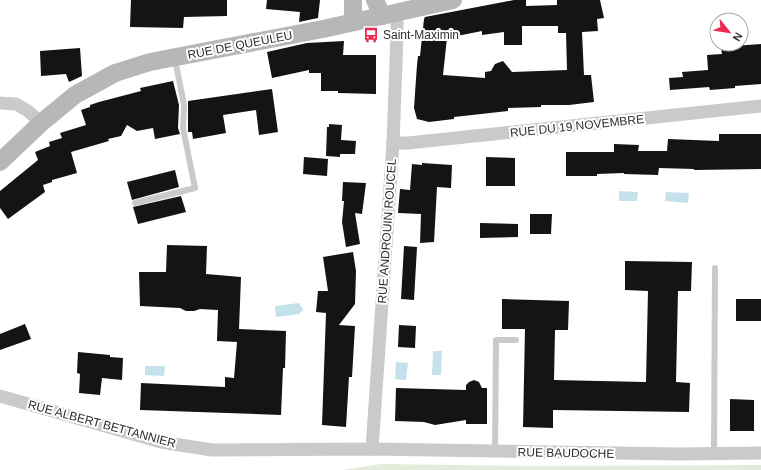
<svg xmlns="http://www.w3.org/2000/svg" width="761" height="470" font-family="Helvetica,sans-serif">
<rect width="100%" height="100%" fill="#fff"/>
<path fill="#e5ebda" d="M381 464 536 466 761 465V470H343Z"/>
<g fill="#c5e2ec">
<path d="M619 191 638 192 637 201H619Z"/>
<path d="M666 192 689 193 688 203 665 201Z"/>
<path d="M299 303 300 305 303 309V311L300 312V314L276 317 275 306Z"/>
<path d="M433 351H442L441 375H432Z"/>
<path d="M396 362 408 363 406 380 395 379Z"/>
<path d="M145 366H165L164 376 145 375Z"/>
</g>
<g fill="#141414" fill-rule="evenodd">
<path d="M131 0H227V16L184 17 183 28 130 27Z"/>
<path d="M267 0H320L318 18 299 22 300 12 266 9Z"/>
<path d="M514 0H526V6L557 5V0H600L604 18 597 19 598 31 582 32 584 75H591L594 102 569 105H541V107L508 108V111L454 117V119L429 122 417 119 414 108 417 65 418 56H420L424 19 425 17ZM522 26H558V33H566L567 70 512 72 503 61 495 64 491 71 485 72V78L443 75 447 38 482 31V35L504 32V45H522Z"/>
<path d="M344 41 343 55H376V94L338 93V91H321V73H309V70L272 78 267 52 307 43Z"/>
<path d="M761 44V84L735 86V88L710 90 709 87 670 90 669 78 683 77 682 72 708 70 707 55 722 54 721 47Z"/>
<path d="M80 48 82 76 69 82 66 74 41 76 40 51Z"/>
<path d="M173 81 179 105 178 128 180 134 155 139 153 128 137 131 127 125 121 136 108 139 109 141 71 152 77 173 52 180V182L43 185 45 192 8 219 0 208V191L38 160 35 152 50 146 49 142 62 138 60 133 86 125 81 110 90 107V105L99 102 141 91 140 88Z"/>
<path d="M272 89 278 132 259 135 256 110 223 115 226 133 193 139 192 132H188V101Z"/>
<path d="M329 124 342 125 341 140 356 141 355 154H340V157L326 156 327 127H329Z"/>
<path d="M719 134H761V169L694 170V169L659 168 658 175 624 174V173L597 174V176H566V152H614V144L639 145 638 151H667L668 139 719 141Z"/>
<path d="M304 157 328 159 327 176 303 174Z"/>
<path d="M486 157 515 158V186H486Z"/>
<path d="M422 163 452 165 451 188 437 187 434 242 420 243 421 214 398 213 400 189 410 190 412 164 422 165Z"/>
<path d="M175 170 179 187 132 200 127 182Z"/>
<path d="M343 182 366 183 362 214 355 213 360 244 346 247 342 222 344 201H342Z"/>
<path d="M181 196 186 212 138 224 133 207Z"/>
<path d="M530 214H552L551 234H530Z"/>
<path d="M480 223 518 224V237L480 238Z"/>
<path d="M167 245 207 246 206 274 241 277 239 329 286 331 285 368H283L281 415 140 410 141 383 225 387V377L234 378 237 342 217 341 218 310 200 309 194 311H186L180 308 140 306 139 272H166Z"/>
<path d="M404 246 417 247 414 300 401 299Z"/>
<path d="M353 252 356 271 355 304 339 325 355 326 352 377H349L346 427 322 425 326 313 316 312 318 291H328L323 257Z"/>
<path d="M625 261 692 262 691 291H678L676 382 690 383 689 412 553 410V428L523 427 525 329H502V299L569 301 568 330H555L554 380 646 382 648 291 625 290Z"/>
<rect x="736" y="299" width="25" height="22"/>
<path d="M25 324 31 339 0 350V334Z"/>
<path d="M399 325 416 326 415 348 398 347Z"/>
<path d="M78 352 110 355V357L123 358 122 380 102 378 100 395 79 393 80 374 77 373Z"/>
<path d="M474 380 479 382 482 388H487V424H466V420L435 425 424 422 395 421 396 388 466 390V385L469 382Z"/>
<path d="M730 399 754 400V431H730Z"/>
</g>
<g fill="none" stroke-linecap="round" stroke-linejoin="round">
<g stroke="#cacaca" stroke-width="6">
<path d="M135 203 195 188 183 128 184 105 175 59"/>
<path d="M495 452 496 340H516"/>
<path d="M714 454 715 268"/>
</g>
<g stroke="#cacaca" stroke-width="13">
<path d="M0 103 16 104 28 111 41 123"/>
<path d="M393 143H408L761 106"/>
<path d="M0 396 161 442 212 450 372 449 679 454 761 453"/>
<path d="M372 449 393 143 397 35V22L393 13"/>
</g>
<g stroke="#b7b7b7" stroke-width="18">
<path d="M353 0V22"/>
<path d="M375 0 382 16"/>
<path d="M0 162 41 123 75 95 115 73 150 62 323 29 453 0"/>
</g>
</g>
<defs>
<g id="bus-bare" transform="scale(1.2)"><path d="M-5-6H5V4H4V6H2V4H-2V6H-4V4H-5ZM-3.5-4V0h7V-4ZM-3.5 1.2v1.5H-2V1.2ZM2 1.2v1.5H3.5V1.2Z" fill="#eb284f" stroke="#fff" stroke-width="2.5" paint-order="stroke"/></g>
</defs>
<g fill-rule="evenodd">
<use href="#bus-bare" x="371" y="35"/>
</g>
<g text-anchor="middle" stroke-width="4" stroke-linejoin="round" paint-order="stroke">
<g font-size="12" fill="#2d2d2d" stroke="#fff" text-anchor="start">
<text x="383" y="39">Saint-Maximin</text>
</g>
<g font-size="12" fill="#2d2d2d" stroke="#fff">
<text transform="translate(240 45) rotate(-11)" y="4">RUE DE QUEULEU</text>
<text transform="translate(577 126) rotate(-6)" y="4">RUE DU 19 NOVEMBRE</text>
<text transform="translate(387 231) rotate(-86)" y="4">RUE ANDROUIN ROUCEL</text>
<text transform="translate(102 424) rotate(15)" y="4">RUE ALBERT BETTANNIER</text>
<text transform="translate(566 453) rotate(1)" y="4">RUE BAUDOCHE</text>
</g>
</g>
<g transform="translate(729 32) rotate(120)"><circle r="19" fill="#ffffff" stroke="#ababab"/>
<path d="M0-3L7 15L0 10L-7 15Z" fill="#eb284f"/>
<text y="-6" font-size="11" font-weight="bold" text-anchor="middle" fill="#2d2d2d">N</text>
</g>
</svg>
